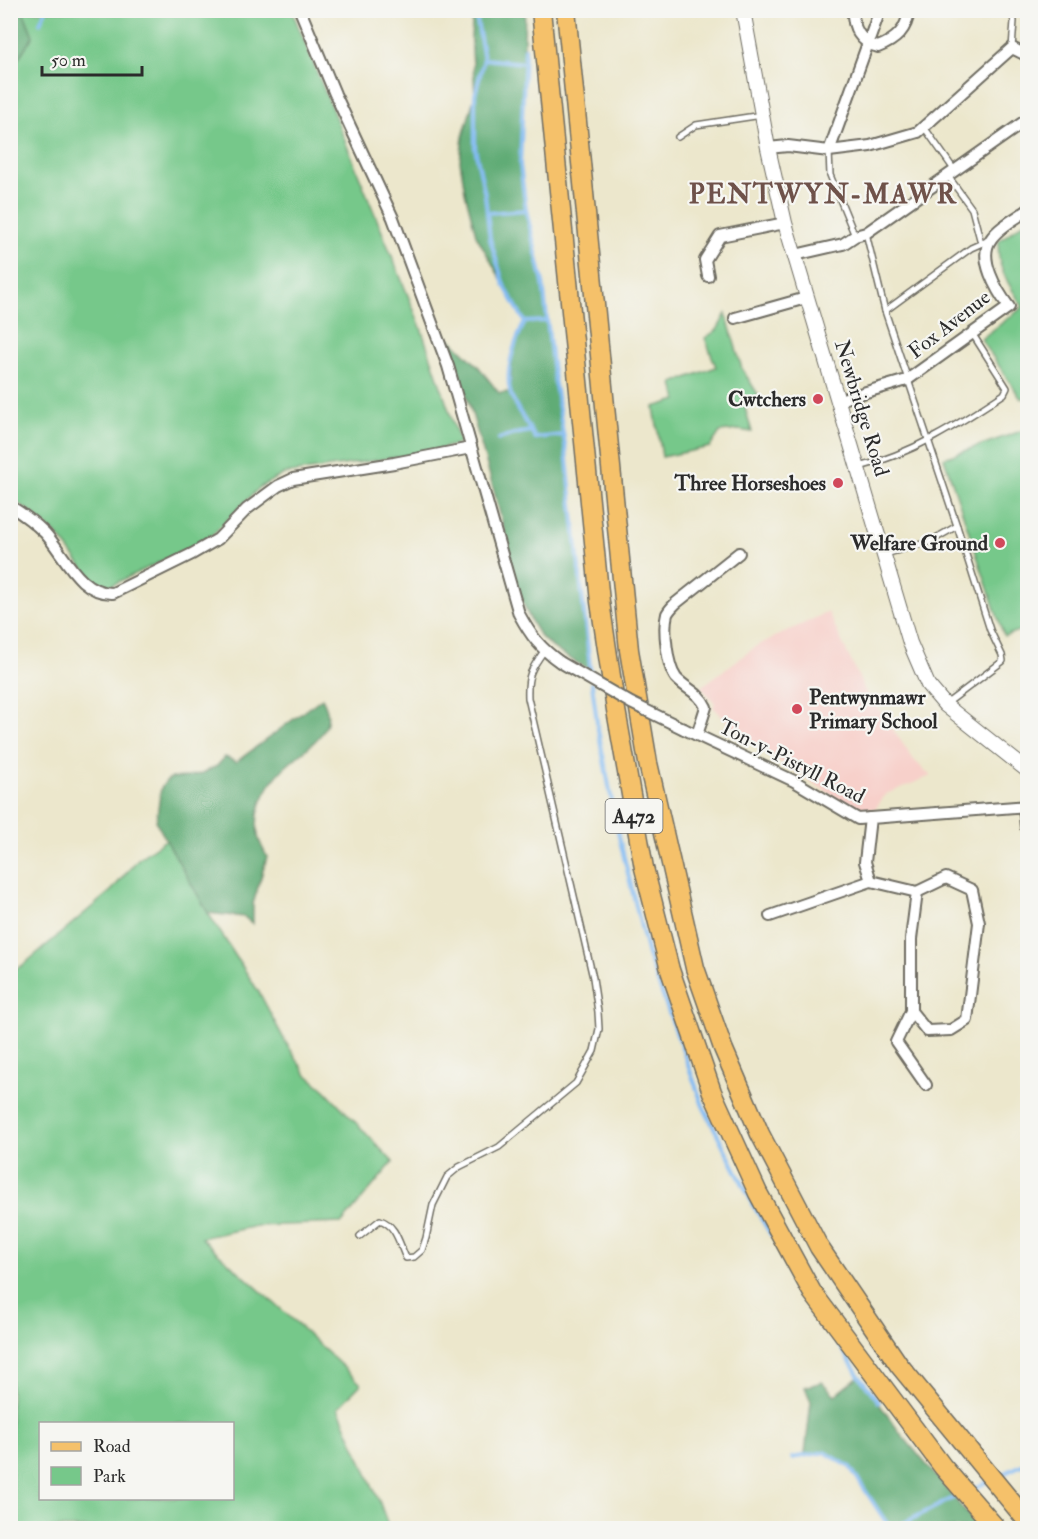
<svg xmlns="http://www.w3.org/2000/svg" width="1038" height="1539" font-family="'IM FELL Double Pica',serif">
<rect width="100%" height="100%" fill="#f6f6f2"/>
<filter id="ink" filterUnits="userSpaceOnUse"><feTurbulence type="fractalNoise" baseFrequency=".0167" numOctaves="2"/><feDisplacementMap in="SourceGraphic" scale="12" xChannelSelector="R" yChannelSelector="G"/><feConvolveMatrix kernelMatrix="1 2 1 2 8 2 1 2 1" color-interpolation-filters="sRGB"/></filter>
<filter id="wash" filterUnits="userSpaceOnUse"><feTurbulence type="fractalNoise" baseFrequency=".008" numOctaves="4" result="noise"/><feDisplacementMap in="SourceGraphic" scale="24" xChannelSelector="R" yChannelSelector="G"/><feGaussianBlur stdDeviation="1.35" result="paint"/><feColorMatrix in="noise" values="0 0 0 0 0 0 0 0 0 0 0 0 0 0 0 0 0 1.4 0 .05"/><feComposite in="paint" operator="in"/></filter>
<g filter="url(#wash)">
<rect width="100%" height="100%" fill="#ece7cc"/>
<path fill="#f7d0ca" d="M828 612 868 697 881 712 914 760 931 776 886 794 875 809 852 808 746 740 713 707 715 703 701 687 758 645Z"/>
<g fill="#76c88a" stroke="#507a5a" stroke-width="1.5" fill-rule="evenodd">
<path d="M23 11H292L420 325 460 443 430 452 284 474 260 487 212 535 191 547 110 586 96 585 60 538 32 513 11 498 10 70 33 36Z"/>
<path d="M1027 220 1028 397 1021 399 981 339 1023 307C1010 286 995 267 999 241Z"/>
<path d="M726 314 742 369 759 396 748 402 745 408 752 432 739 430 720 432 710 447 662 457 654 407 677 400 673 383 716 367 705 338 717 330Z"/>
<path d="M1027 429V628L1004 636 944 458Z"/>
<path d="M167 839 208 913 260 994 285 1041 306 1074 325 1090 393 1162 342 1223 256 1226 201 1238 291 1318 361 1384 338 1408 380 1503 389 1528H11L10 972 23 965 112 890 138 859ZM40 1424H232V1498H40Z"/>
</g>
<g fill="#60ac76" stroke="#466c50" stroke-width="1.5">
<path d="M11 10 23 11 33 36 11 70Z"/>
<path d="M473 11H525L520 165 526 210 543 283 553 373 566 451 590 670C573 660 549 649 538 633 515 598 509 546 498 506 483 449 466 393 449 338L478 366 499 393 510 392C511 362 511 349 525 322L476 235 465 192 460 161 463 137 475 95 471 36Z"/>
<path d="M322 698C340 729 311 744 291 762 270 779 253 807 258 835 259 843 264 850 267 857L253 904V924L244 917 208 913 156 822 161 788 166 781 171 778 188 777 203 773 217 766 225 757 236 762Z"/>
<path d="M859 1376 901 1434 979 1528H890L850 1467 825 1452 805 1454 811 1402 805 1387 822 1382 835 1395Z"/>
</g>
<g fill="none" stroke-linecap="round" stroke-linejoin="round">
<g stroke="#82bbf3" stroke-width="4">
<path d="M475 10 484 59 475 95V148L485 195 490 239 504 285 525 322C515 341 505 369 510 391 512 403 529 426 535 438L563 435"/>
<path d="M40 23 46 10"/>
<path d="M525 49 520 165 526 210 543 283 553 373 566 451 591 676"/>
<path d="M484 59 524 63"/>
<path d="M487 213 526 210"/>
<path d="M525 322 547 321"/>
<path d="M499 439 514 434 531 431"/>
<path d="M592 684 598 730 619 837 648 955 703 1106 755 1208 771 1235"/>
<path d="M832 1333 859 1376 879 1402"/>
<path d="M792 1458 825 1452 850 1467 890 1528"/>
<path d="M999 1476 1028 1462"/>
<path d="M969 1491 989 1481"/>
<path d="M896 1527 959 1495"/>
</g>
</g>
</g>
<g filter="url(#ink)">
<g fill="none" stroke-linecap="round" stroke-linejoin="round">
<g stroke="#6f6d63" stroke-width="8">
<g id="service">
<path d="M1011 10 1014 21 1012 48"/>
<path d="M924 127 955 171"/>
<path d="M678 137 696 125 762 115"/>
<path d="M829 151 830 175 855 236"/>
<path d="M948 176 972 209 981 243"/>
<path d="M866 233 885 311 971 248 989 240"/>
<path d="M859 467C912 454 959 424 1004 394L1007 388 972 333"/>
<path d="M885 554 929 542 957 526 885 311"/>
<path d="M946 704 1003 661 1002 655 990 630 957 526"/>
<path d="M1021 807 1023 828 1028 833"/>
<path d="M360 1236 380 1220C396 1225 399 1243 406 1258L414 1257 422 1250 426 1238 433 1205 447 1177 459 1167 499 1147 576 1083 594 1051 599 1029 598 1012 593 978 528 698C527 675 531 669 544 651"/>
</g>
</g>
<g stroke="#6f6d63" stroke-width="14">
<g id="minor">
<path d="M300 10 335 94 393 218 448 366 519 614C531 636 540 648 560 662"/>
<path d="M853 10C852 28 861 43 878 47 896 40 907 30 909 10"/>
<path d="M768 148 788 146 829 151 870 146 918 132 1012 48 1028 56"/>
<path d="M829 151 880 10"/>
<path d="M795 255 843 244 855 236 866 233 1028 119"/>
<path d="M708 276 705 260 720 236 785 223"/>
<path d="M735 318 806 298"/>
<path d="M839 400 907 380 1009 307C997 291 977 258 991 239 999 227 1015 219 1028 210"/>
<path d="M10 506C23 514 34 522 45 533 65 555 79 594 113 593L192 554 218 539 247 509 278 486 293 479 394 463 471 448"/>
<path d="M684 729 794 781 858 819 1028 806"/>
<path d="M697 735 706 707C699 692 686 689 676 678 667 666 663 629 667 614 669 610 673 606 676 603L739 553"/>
<path d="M870 818 865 862 871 881 917 892"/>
<path d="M946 878 972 890 979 923 967 1020 951 1030 927 1031 911 1011V939L917 892Z"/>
<path d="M770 916 871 881"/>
<path d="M911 1011 896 1042 926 1085"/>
</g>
</g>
<g stroke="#6f6d63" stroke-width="16">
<path id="tertiary" d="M743 10 768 148 785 223 910 643 928 685 945 705 1028 771"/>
</g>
<g stroke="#6f6d63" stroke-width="21">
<g id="primary">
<path d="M541 10 600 602 616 710 644 868 670 970 712 1092 758 1193 812 1292 943 1467 996 1528"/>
<path d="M566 10 629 650 648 763 695 968 723 1048 760 1134 819 1247 899 1365 1028 1522"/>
</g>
</g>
<use href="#service" stroke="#fff" stroke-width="5"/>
<use href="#minor" stroke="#fff" stroke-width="10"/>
<use href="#tertiary" stroke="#fff" stroke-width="14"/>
<use href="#primary" stroke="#f5c16b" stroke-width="18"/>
<g stroke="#6f6d63" stroke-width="14" stroke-linecap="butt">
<path id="minor-bridge" d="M560 662 631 703 684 729"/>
</g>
<use href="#minor-bridge" stroke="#fff" stroke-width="10"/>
</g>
</g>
<g fill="#d1495b" stroke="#f6f6f2" stroke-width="2">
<circle cx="818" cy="399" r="6"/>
<circle cx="838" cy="483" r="6"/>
<circle cx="1000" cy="543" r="6"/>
<circle cx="797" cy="709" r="6"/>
</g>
<g text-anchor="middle" stroke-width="4.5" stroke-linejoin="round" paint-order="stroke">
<rect fill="#f6f6f2" stroke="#686867" stroke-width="1.5" x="605.5" y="799" width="57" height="34" rx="4.5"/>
<g font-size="20" font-weight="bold" fill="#2b2b2b">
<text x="634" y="823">A472</text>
</g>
<g font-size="21" fill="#2b2b2b" stroke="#f6f6f2">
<text transform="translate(949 324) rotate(-38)" y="7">Fox Avenue</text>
<text transform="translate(862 408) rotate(73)" y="7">Newbridge Road</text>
<text transform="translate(792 761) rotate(27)" y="7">Ton-y-Pistyll Road</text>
</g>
<g font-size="21" font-weight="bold" fill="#2b2b2b" stroke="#f6f6f2" text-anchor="end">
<text x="806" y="406">Cwtchers</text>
<text x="826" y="490">Three Horseshoes</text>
<text x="988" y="550">Welfare Ground</text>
<text x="809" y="704" text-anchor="start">Pentwynmawr<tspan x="809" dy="24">Primary School</tspan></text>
</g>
<g font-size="27" font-weight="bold" letter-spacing="1.5" fill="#6f524a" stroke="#f6f6f2">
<text x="823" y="203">PENTWYN-MAWR</text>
</g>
</g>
<rect width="1038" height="1539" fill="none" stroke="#f6f6f2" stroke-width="36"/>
<rect x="39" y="1422" width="195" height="78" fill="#f6f6f2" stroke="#a5a5a2" stroke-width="1.5"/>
<rect x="51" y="1442" width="30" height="9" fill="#f5c16b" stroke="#a5a5a2" stroke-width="1.5"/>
<text x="93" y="1452" font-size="18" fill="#2b2b2b">Road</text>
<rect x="51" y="1467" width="30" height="18" fill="#76c88a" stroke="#a5a5a2" stroke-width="1.5"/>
<text x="93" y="1482" font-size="18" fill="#2b2b2b">Park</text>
<path d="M42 66v9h100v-9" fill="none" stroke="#2b2b2b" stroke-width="3"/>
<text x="51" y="66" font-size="18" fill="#2b2b2b" stroke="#f6f6f2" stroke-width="4.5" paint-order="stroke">50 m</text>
</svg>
